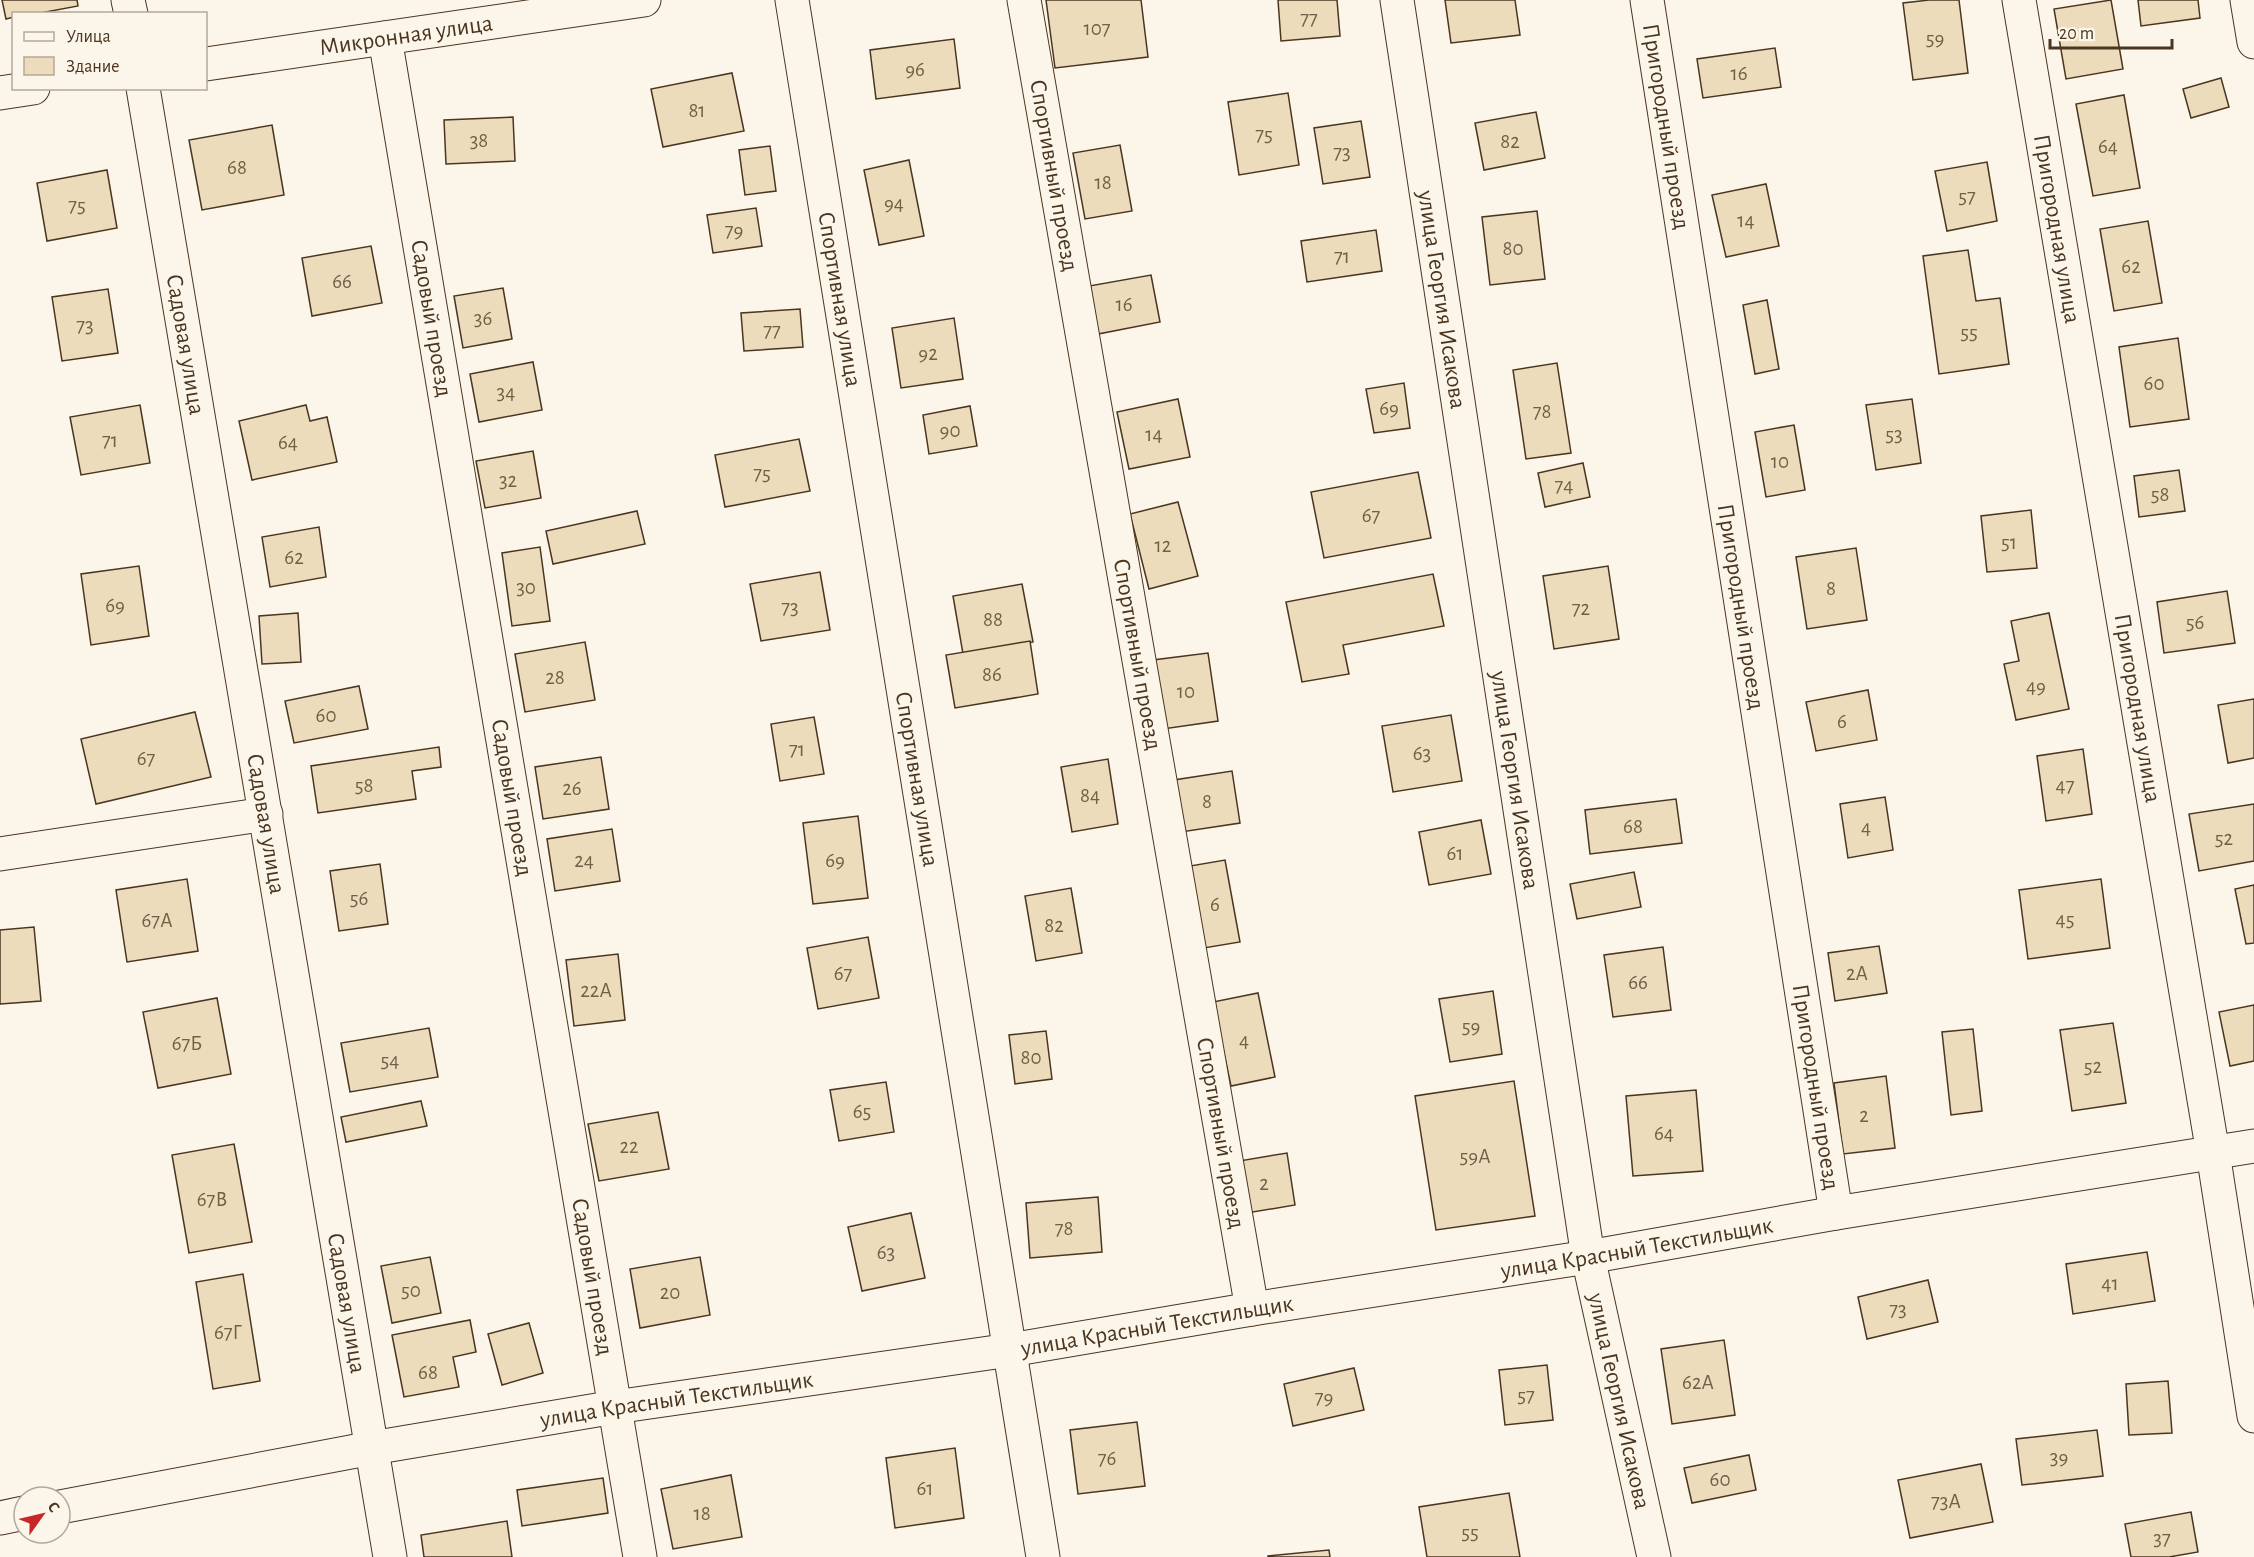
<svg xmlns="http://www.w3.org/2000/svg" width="2254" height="1557" font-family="'Alegreya Sans',sans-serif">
<rect width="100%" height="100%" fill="#fbf6e9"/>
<g fill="#ecdcbc" stroke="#4a3520" stroke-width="1.5">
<path d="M2 0H77L78 6 35 14H14V17L6 19Z"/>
<path d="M1046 0H1141L1148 57 1055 68Z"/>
<path d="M1278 0H1337L1340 36 1281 41Z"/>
<path d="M1445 0H1515L1520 35 1451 43Z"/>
<path d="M1929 0H1959L1968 73 1913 80 1903 3Z"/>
<path d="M2111 0 2123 69 2066 79 2054 9Z"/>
<path d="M2138 0H2198L2200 18 2141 26Z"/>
<path d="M954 39 960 88 876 99 870 50Z"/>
<path d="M1775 48 1781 87 1703 98 1697 59Z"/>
<path d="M732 73 744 131 663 147 651 89Z"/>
<path d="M2221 78 2229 107 2191 118 2183 89Z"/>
<path d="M1288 93 1299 165 1239 175 1228 102Z"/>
<path d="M2124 95 2140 188 2093 196 2076 104Z"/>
<path d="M1536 112 1545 158 1484 170 1475 123Z"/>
<path d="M513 117 515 161 446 164 444 120Z"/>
<path d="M1361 121 1370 177 1323 184 1314 128Z"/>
<path d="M272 125 284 195 202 210 189 140Z"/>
<path d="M1120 145 1132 211 1085 219 1073 153Z"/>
<path d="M770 146 776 191 745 195 739 150Z"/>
<path d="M909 160 924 236 879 245 864 170Z"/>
<path d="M1987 162 1997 221 1947 231 1935 171Z"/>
<path d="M107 170 117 228 47 241 37 183Z"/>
<path d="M1766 184 1779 246 1726 257 1712 195Z"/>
<path d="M756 208 762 246 713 253 707 215Z"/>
<path d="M1537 211 1545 279 1490 285 1482 217Z"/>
<path d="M2148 221 2162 303 2114 311 2100 229Z"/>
<path d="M1376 230 1382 271 1307 282 1301 241Z"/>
<path d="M371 246 382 303 312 316 302 258Z"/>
<path d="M1968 250 1976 301 2000 298 2009 364 1939 374 1923 256Z"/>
<path d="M1151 275 1160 322 1098 334 1089 286Z"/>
<path d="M503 288 512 339 463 348 454 296Z"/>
<path d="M108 289 118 353 62 361 52 297Z"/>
<path d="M1767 300 1779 369 1755 374 1743 305Z"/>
<path d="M800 309 803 347 744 351 741 313Z"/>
<path d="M954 318 963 379 901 388 892 328Z"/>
<path d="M2178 338 2189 419 2130 427 2119 347Z"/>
<path d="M533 362 542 410 479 422 470 374Z"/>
<path d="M1557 363 1571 453 1526 459 1513 370Z"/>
<path d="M1404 383 1410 428 1374 433 1366 389Z"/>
<path d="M1178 399 1190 457 1129 469 1117 412Z"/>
<path d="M1912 399 1921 463 1876 470 1866 405Z"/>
<path d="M140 405 150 463 81 475 70 417Z"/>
<path d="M306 405 310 421 327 417 337 462 252 480 239 421Z"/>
<path d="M970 406 977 446 929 454 923 415Z"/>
<path d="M1794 425 1805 490 1766 497 1755 432Z"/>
<path d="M799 439 810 491 725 507 715 455Z"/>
<path d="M533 451 541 498 485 508 476 461Z"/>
<path d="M1583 463 1590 497 1545 507 1538 473Z"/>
<path d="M2179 470 2185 511 2139 517 2134 476Z"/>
<path d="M1418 472 1431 538 1324 558 1311 492Z"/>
<path d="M1178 502 1198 576 1149 589 1130 514Z"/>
<path d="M2031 510 2037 568 1987 572 1981 516Z"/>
<path d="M637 511 645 544 553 564 546 531Z"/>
<path d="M319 527 326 577 270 587 262 537Z"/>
<path d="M540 547 550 621 512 626 502 553Z"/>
<path d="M1856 548 1867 620 1807 629 1796 557Z"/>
<path d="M139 566 149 636 91 645 81 574Z"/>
<path d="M1608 566 1619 639 1554 649 1543 576Z"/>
<path d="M820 572 830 630 761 641 750 584Z"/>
<path d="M1433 574 1444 626 1343 645 1349 674 1302 682 1286 602Z"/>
<path d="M1022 584 1033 642 963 654 953 596Z"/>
<path d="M2227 591 2235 643 2164 653 2157 602Z"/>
<path d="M298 613 301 662 262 664 259 616Z"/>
<path d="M2049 613 2069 709 2016 720 2004 664 2019 661 2011 621Z"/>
<path d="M1030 641 1038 694 955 708 946 655Z"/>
<path d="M585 642 595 700 525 712 515 654Z"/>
<path d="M1208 653 1218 721 1163 729 1153 660Z"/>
<path d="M359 686 368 729 294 743 285 701Z"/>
<path d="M1868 690 1877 740 1816 751 1806 702Z"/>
<path d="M2254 699V758L2228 763 2218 705Z"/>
<path d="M195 712 211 777 96 804 81 739Z"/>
<path d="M1451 715 1462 781 1393 792 1382 726Z"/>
<path d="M814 717 824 774 780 781 771 724Z"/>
<path d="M439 747 441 767 412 771 416 799 318 813 311 766Z"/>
<path d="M2083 749 2092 814 2046 821 2037 756Z"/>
<path d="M601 757 609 809 543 819 535 767Z"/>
<path d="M1108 759 1118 824 1072 832 1061 767Z"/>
<path d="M1232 771 1240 823 1181 832 1174 780Z"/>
<path d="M1885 797 1893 850 1848 858 1840 804Z"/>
<path d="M1676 799 1682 843 1590 854 1585 810Z"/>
<path d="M2254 804V861L2199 871 2189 814Z"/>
<path d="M858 816 868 898 813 904 803 823Z"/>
<path d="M1481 820 1491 874 1429 885 1419 832Z"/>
<path d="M612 829 620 881 555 891 547 839Z"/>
<path d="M1225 860 1240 942 1204 948 1190 866Z"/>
<path d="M380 864 388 924 339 931 330 871Z"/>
<path d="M1634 872 1641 907 1577 919 1570 884Z"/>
<path d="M187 879 198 951 127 962 116 890Z"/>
<path d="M2101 879 2110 948 2028 959 2019 890Z"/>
<path d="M2254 885V943L2246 944 2235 889Z"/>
<path d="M1071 888 1082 953 1036 961 1025 896Z"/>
<path d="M34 927 41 1001 0 1004V930Z"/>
<path d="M868 937 879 998 818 1009 807 948Z"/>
<path d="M1879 946 1887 993 1835 1001 1828 953Z"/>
<path d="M1663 947 1671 1010 1613 1017 1604 955Z"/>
<path d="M618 954 625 1020 574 1026 566 960Z"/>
<path d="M1493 991 1502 1054 1450 1062 1439 999Z"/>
<path d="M1258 993 1275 1077 1231 1086 1213 1002Z"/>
<path d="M217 998 231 1074 158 1088 143 1012Z"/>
<path d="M2254 1005V1061L2230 1066 2219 1012Z"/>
<path d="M2113 1023 2126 1103 2072 1111 2060 1030Z"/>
<path d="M429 1028 438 1077 350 1092 341 1043Z"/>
<path d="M1973 1029 1982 1111 1951 1115 1942 1032Z"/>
<path d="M1046 1031 1052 1079 1015 1084 1009 1035Z"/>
<path d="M1886 1076 1895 1148 1843 1154 1834 1083Z"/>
<path d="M1514 1081 1535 1216 1436 1230 1415 1096Z"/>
<path d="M886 1082 894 1132 839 1141 830 1090Z"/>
<path d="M1696 1090 1703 1171 1633 1176 1626 1096Z"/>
<path d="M421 1101 427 1126 346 1142 341 1117Z"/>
<path d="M658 1112 669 1169 599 1181 588 1124Z"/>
<path d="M234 1144 252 1242 189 1253 172 1155Z"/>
<path d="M1287 1153 1295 1205 1241 1214 1233 1162Z"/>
<path d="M1098 1197 1102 1252 1030 1258 1026 1203Z"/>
<path d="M911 1213 925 1278 862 1291 848 1227Z"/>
<path d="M2147 1252 2155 1301 2073 1314 2066 1264Z"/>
<path d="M430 1257 441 1313 392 1323 381 1266Z"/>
<path d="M700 1257 710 1315 640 1328 630 1269Z"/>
<path d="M243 1274 260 1381 213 1389 196 1282Z"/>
<path d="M1928 1280 1938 1322 1867 1339 1858 1297Z"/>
<path d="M470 1320 476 1352 453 1357 459 1387 404 1397 392 1335Z"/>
<path d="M529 1323 543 1373 502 1385 488 1334Z"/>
<path d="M1724 1340 1735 1415 1672 1424 1661 1349Z"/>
<path d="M1547 1365 1553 1420 1505 1425 1499 1370Z"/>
<path d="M1354 1368 1364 1410 1293 1426 1284 1384Z"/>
<path d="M2168 1381 2172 1433 2129 1435 2126 1384Z"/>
<path d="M1137 1422 1145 1486 1078 1494 1070 1430Z"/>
<path d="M2097 1430 2103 1476 2022 1485 2016 1439Z"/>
<path d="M955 1448 964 1518 895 1528 886 1458Z"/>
<path d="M1749 1455 1756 1490 1692 1503 1684 1468Z"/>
<path d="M1981 1464 1993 1522 1910 1538 1898 1480Z"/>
<path d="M731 1475 742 1537 673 1549 661 1489Z"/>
<path d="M603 1478 608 1513 522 1526 517 1490Z"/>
<path d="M1509 1493 1520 1557H1427L1419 1507Z"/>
<path d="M2191 1512 2198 1552 2169 1557H2131L2125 1524Z"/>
<path d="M507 1521 512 1557H424L421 1535Z"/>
<path d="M1329 1550 1330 1557H1268V1556Z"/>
</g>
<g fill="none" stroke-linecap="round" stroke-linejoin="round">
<g stroke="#4a3520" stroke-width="35">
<g id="minor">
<path d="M128 0 131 14"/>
<path id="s1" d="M792 0 1043 1557"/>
<path id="s2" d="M1024 0 1252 1309"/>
<path id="s3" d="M1397 0 1588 1257 1654 1557"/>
<path id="s4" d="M1647 0 1836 1213"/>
<path id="s5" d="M2019 0 2213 1153 2254 1416"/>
<path d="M2247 0 2254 42"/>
<path id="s6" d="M385 38 640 1557"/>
<path id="s7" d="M206 64 644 0"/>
<path id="s8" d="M143 88 390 1557"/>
<path d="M0 93 33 88"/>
<path d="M0 854 266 814"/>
<path id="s9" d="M60 1507 372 1448 615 1407 1010 1350 1252 1309 1588 1257 1836 1213 2254 1146"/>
<path d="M0 1518 24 1513"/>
</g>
</g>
<use href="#minor" stroke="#fbf6e9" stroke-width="33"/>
</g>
<g text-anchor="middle" stroke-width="4.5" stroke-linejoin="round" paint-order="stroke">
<g font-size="21" fill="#725f47">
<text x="1309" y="25">77</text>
<text x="1097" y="35">107</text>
<text x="1935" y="45">59</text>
<text x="915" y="76">96</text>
<text x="1739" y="80">16</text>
<text x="697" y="117">81</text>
<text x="1264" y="141">75</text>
<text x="479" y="147">38</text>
<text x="1510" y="148">82</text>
<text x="2108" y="153">64</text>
<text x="1342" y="159">73</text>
<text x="237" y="174">68</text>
<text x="1103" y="189">18</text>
<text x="1967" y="203">57</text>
<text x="894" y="210">94</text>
<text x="77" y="212">75</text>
<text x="1746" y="227">14</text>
<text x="734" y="237">79</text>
<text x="1513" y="255">80</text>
<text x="1342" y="263">71</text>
<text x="2131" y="273">62</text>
<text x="342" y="288">66</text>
<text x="1124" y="311">16</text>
<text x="483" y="325">36</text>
<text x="85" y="332">73</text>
<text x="772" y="337">77</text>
<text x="1969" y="339">55</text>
<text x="928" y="360">92</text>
<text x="2154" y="390">60</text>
<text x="506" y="399">34</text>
<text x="1389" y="415">69</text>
<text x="1542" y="418">78</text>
<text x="950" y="437">90</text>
<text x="1154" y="441">14</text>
<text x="1894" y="441">53</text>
<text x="110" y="447">71</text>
<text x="288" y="449">64</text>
<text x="1780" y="468">10</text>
<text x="762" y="480">75</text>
<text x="508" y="487">32</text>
<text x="1564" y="492">74</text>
<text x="2160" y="501">58</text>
<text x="1371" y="522">67</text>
<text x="2009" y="549">51</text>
<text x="1163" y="552">12</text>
<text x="294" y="564">62</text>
<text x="526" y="594">30</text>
<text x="1831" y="595">8</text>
<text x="115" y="612">69</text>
<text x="790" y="614">73</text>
<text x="1581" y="615">72</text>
<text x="993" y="626">88</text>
<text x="2195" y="629">56</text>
<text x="992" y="681">86</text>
<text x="555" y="684">28</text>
<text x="2036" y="693">49</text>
<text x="1186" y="698">10</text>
<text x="326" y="722">60</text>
<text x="1842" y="728">6</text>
<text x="797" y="756">71</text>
<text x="1422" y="760">63</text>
<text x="146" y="765">67</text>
<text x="364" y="792">58</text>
<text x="2065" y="792">47</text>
<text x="572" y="795">26</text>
<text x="1090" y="802">84</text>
<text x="1207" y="808">8</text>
<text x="1633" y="833">68</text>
<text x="1866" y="834">4</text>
<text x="2224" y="845">52</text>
<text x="1455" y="860">61</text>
<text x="584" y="867">24</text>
<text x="835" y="867">69</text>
<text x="359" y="905">56</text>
<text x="1215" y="911">6</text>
<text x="2065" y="926">45</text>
<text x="157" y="927">67А</text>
<text x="1054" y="932">82</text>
<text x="843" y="980">67</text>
<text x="1857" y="980">2А</text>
<text x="1638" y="989">66</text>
<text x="596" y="997">22А</text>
<text x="1471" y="1033">59</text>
<text x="1244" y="1047">4</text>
<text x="187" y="1050">67Б</text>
<text x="1031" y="1064">80</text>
<text x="390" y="1067">54</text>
<text x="2093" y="1073">52</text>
<text x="862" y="1118">65</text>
<text x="1864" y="1122">2</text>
<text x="1664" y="1140">64</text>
<text x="629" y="1153">22</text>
<text x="1475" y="1163">59А</text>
<text x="1264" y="1190">2</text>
<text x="212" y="1206">67В</text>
<text x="1064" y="1235">78</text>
<text x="886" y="1259">63</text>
<text x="2110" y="1290">41</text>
<text x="411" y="1297">50</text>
<text x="670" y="1299">20</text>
<text x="1898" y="1316">73</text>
<text x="228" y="1339">67Г</text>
<text x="428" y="1379">68</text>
<text x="1698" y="1389">62А</text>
<text x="1526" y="1402">57</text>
<text x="1324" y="1404">79</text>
<text x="2059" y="1464">39</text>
<text x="1107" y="1465">76</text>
<text x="1720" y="1486">60</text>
<text x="925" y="1495">61</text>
<text x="1946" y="1508">73А</text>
<text x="702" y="1520">18</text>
<text x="1470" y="1539">55</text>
<text x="2162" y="1545">37</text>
</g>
<g font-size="24" fill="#4a3520" stroke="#fbf6e9">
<text dy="8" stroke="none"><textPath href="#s7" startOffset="202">Микронная улица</textPath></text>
<text dy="8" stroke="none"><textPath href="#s4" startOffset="128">Пригородный проезд</textPath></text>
<text dy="8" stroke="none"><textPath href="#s2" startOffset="178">Спортивный проезд</textPath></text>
<text dy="8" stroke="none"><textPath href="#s5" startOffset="232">Пригородная улица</textPath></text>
<text dy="8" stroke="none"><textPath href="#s1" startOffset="303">Спортивная улица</textPath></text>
<text dy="8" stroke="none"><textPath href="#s3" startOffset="303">улица Георгия Исакова</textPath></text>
<text dy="8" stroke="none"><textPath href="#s6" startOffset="284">Садовый проезд</textPath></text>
<text dy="8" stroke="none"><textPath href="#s8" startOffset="260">Садовая улица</textPath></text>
<text dy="8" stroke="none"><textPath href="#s4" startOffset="614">Пригородный проезд</textPath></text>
<text dy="8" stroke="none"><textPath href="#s2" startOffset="664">Спортивный проезд</textPath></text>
<text dy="8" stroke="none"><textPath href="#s5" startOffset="718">Пригородная улица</textPath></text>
<text dy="8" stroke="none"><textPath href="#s1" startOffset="789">Спортивная улица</textPath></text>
<text dy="8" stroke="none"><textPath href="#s3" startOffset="789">улица Георгия Исакова</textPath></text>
<text dy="8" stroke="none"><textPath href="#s6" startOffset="770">Садовый проезд</textPath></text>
<text dy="8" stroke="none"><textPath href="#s8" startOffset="746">Садовая улица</textPath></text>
<text dy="8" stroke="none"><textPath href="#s4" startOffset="1100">Пригородный проезд</textPath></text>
<text dy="8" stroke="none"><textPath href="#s2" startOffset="1150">Спортивный проезд</textPath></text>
<text dy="8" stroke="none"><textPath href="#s9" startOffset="1598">улица Красный Текстильщик</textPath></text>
<text dy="8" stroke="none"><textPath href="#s6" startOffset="1256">Садовый проезд</textPath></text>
<text dy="8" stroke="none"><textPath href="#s8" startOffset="1232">Садовая улица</textPath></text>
<text dy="8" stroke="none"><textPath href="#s9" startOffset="1112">улица Красный Текстильщик</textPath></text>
<text dy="8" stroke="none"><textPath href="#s9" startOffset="626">улица Красный Текстильщик</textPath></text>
<text dy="8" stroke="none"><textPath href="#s3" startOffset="1419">улица Георгия Исакова</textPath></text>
</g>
</g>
<rect x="12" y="12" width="195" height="78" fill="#fbf6e9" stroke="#b4a999" stroke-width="1.5"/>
<rect x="24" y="32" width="30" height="9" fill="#fbf6e9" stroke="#b4a999" stroke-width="1.5"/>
<text x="66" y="42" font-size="18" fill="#4a3520">Улица</text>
<rect x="24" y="57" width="30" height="18" fill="#ecdcbc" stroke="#b4a999" stroke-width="1.5"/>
<text x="66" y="72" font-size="18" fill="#4a3520">Здание</text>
<g transform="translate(42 1515) rotate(56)"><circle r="28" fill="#fbf6e9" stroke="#b4a999" stroke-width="1.5"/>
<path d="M0-4.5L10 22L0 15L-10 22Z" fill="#c62828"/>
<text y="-9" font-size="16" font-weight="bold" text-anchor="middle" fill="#4a3520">С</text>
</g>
<path d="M2050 39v9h122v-9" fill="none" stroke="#4a3520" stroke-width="3"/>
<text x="2059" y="39" font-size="18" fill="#4a3520" stroke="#fbf6e9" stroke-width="4.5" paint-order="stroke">20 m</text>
</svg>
